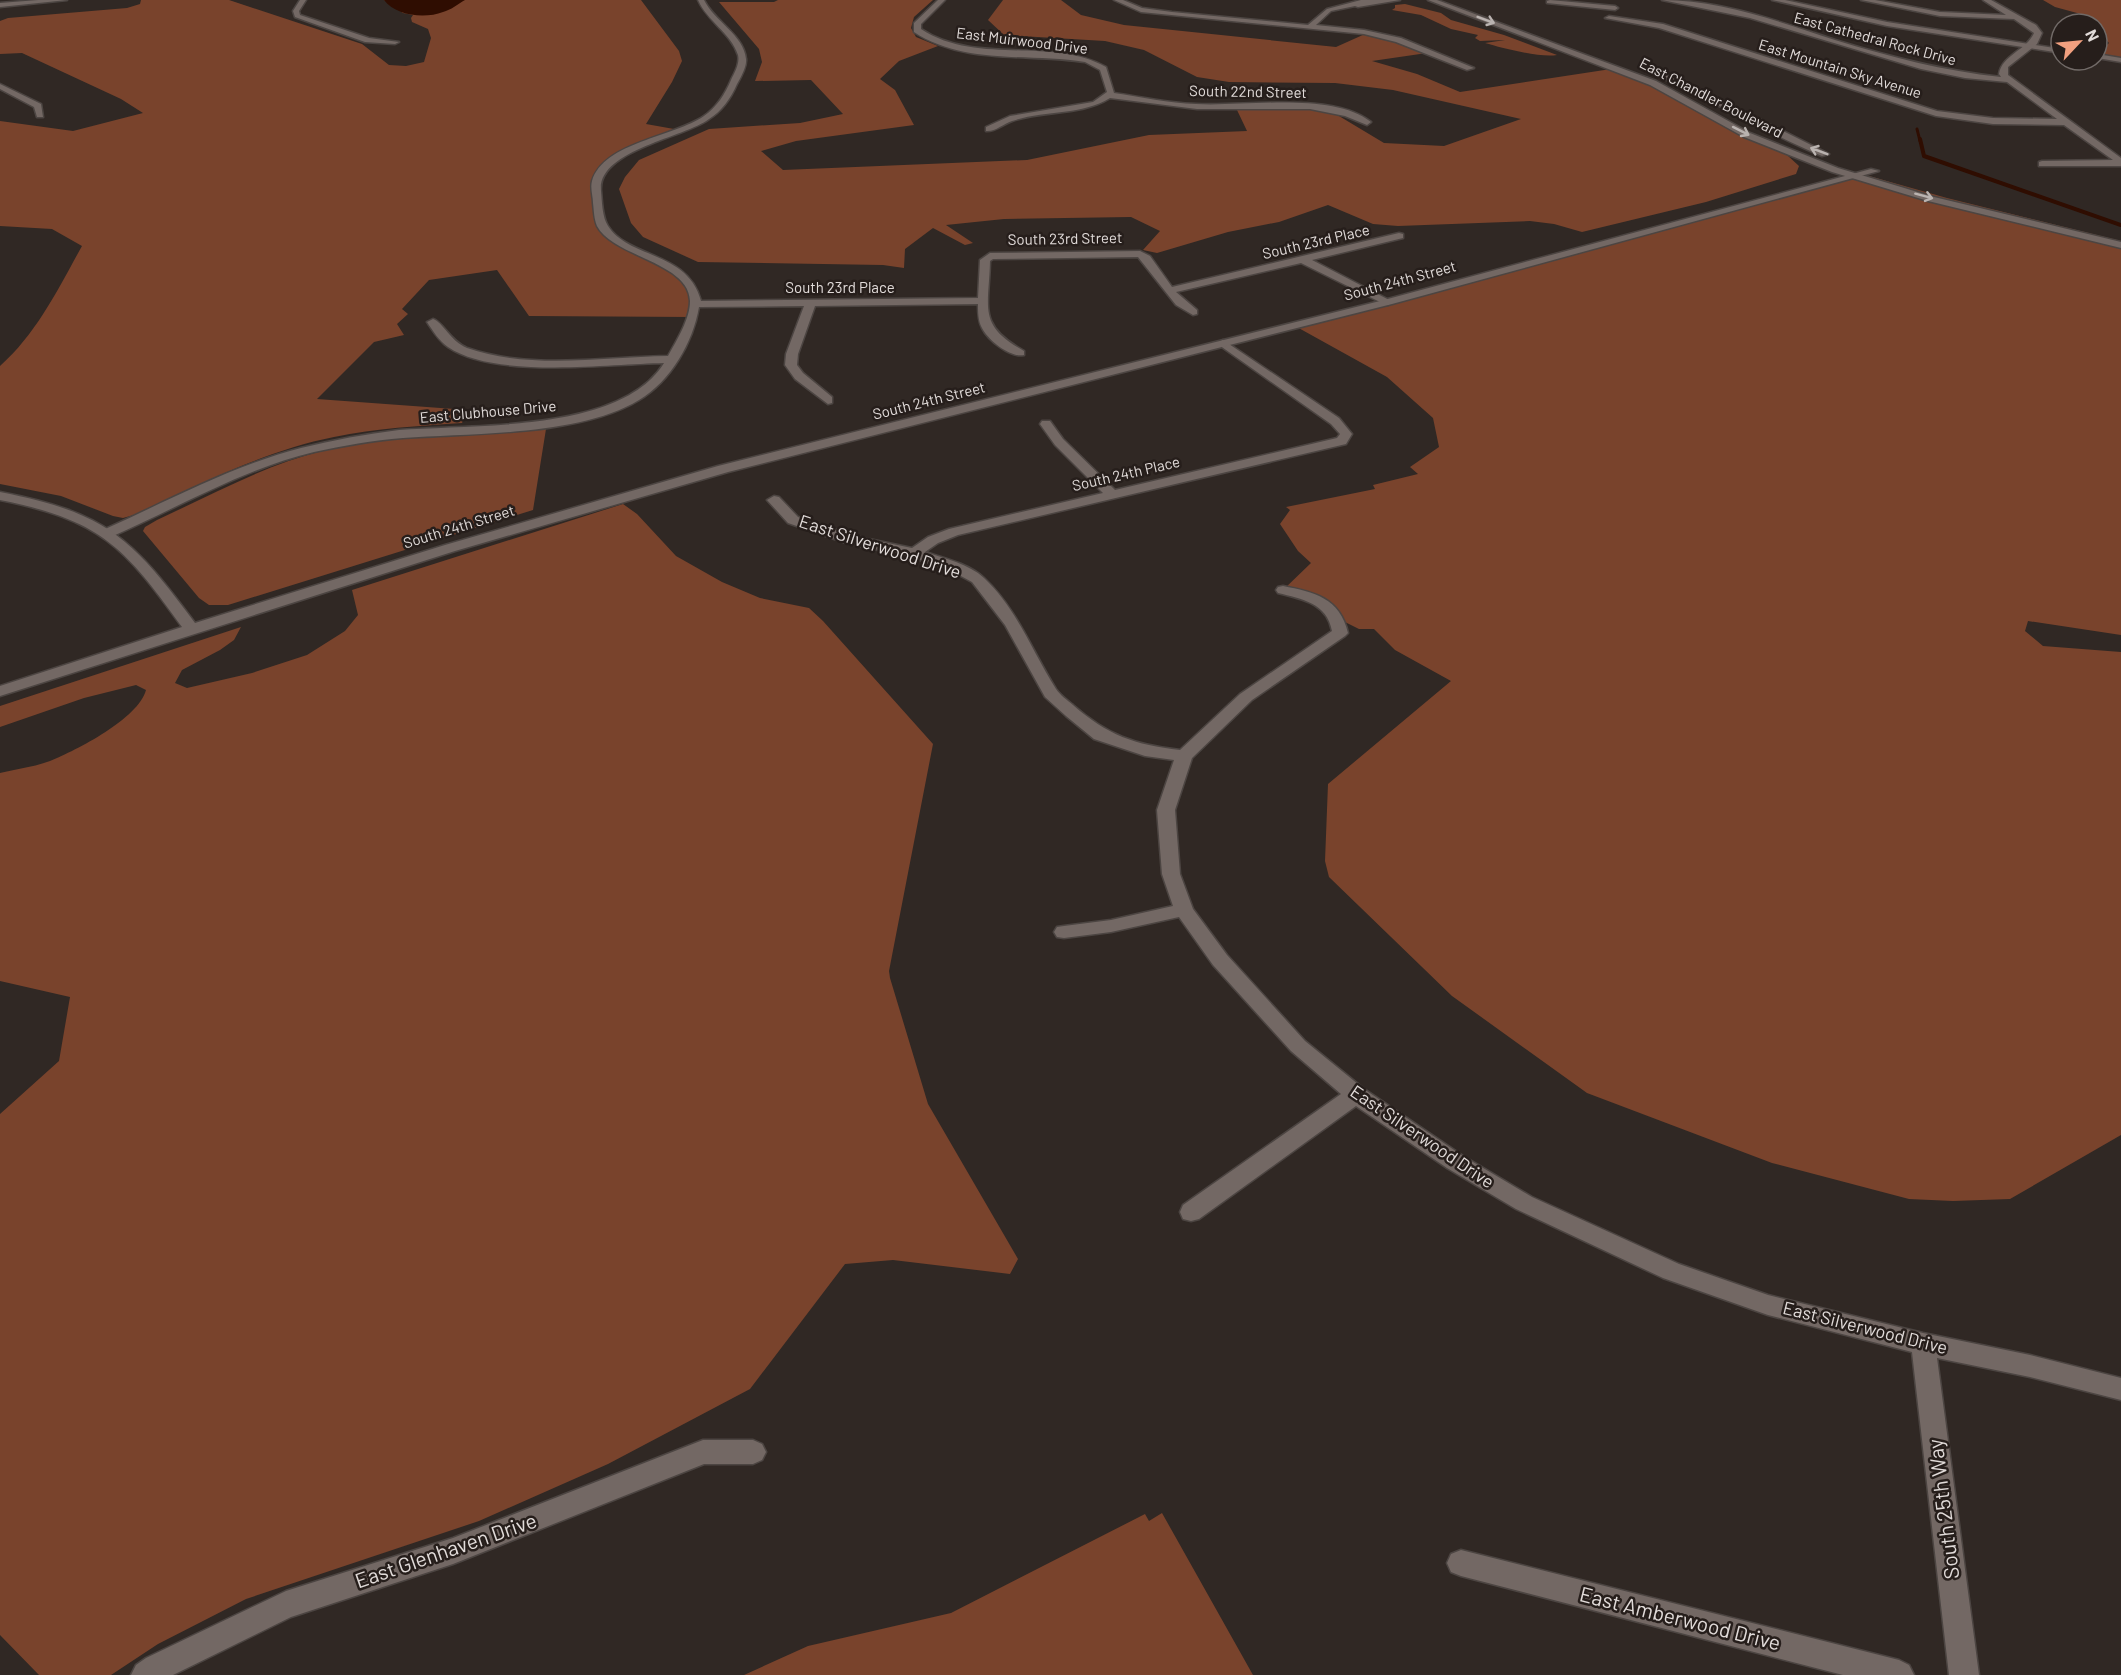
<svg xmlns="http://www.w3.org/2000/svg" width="2121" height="1675" font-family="Barlow,sans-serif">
<rect width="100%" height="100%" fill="#302824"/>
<g fill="#79432c">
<path d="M141 0H229L362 44 389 65 406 66 424 62 431 38 428 29 412 22 411 18 413 15 403 13 384 0H641L679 51 682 61 672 82 646 124 674 129 606 166 595 186 605 231 690 284 692 317 529 316 497 270 429 280 402 309 408 314 397 324 404 335 374 342 317 399 468 410 462 423C419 426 376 428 334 437 263 451 199 485 134 515L123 518 113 516 61 496 0 484V366C37 333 58 289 82 246L52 229 0 226V121L73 131 143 113 121 99 22 53 0 54V21L8 18 127 8 140 4Z"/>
<path d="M778 0H933L914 17 911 28 916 37 938 46 899 61 880 79 895 90 914 125 796 141 761 151 783 170 1027 160 1149 135 1247 131 1237 110 1306 108 1334 113 1384 143 1444 146 1521 119 1393 90 1335 83 1229 82 1197 77 1144 50 1105 41 1004 35 988 20 1003 0H1061L1081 15 1124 25 1336 47 1365 34 1391 40 1427 53 1372 61 1417 74 1460 92 1611 69 1668 93 1738 134 1787 155 1799 166 1796 174 1706 202 1582 232 1554 224 1530 221 1398 226 1373 224 1328 205 1279 222 1228 232 1157 253 1143 250 1160 231 1131 217 1004 219 946 225 973 243 965 245 933 228 905 249 904 268 883 265 698 262 643 237 631 223 619 189 625 177 639 160 709 129 800 123 843 114 811 80 755 81 762 62 759 49 719 2H774Z"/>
<path d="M2043 0H2121V58L2097 54 2109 43 2097 30V24L2086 22 2088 16 2055 7Z"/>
<path d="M1405 4 1441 13 1451 20 1504 35 1557 55C1540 58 1502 48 1485 43L1505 40 1480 41 1475 38 1478 35 1451 29 1421 15 1392 10 1395 8V5Z"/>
<path d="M1862 174 1947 198 2121 241V635L2028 621 2025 631 2043 646 2121 652V1135L2010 1199 1953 1201 1909 1199 1772 1163 1587 1093 1452 996 1329 877 1325 861 1328 784 1451 681 1395 650 1374 629H1359L1337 618 1312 596 1283 590 1311 563 1298 551 1280 524 1290 510 1286 507 1375 489 1373 485 1418 474 1410 467 1439 447 1433 418 1387 377 1295 326Z"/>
<path d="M546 429 533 510 228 605H209L199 598 143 531 145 527 157 520C211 495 265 465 322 451 395 432 472 433 546 429Z"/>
<path d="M623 504 637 514 676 556 722 582 760 598 809 608 823 621 933 744 889 971 890 978 928 1104 1018 1259 1010 1274 893 1260 845 1264 750 1389 608 1464 479 1521 246 1599 158 1644 111 1675H39L0 1635V1114L59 1061 70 997 0 981V773C16 769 34 767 50 761 77 750 138 719 146 690L136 685 84 698 0 727V706L241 627 234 640 220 650 182 670 175 683 187 688 252 673 307 655 345 631 358 615 352 590Z"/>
<path d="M1162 1513 1253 1675H744L808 1646 951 1613 1145 1514 1149 1521Z"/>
</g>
<path fill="#2f0d01" d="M384 0H465C458 4 451 10 443 12 425 19 396 16 384 0Z"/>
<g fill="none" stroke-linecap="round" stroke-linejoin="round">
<path stroke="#2f0d01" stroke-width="3" d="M1917 129 1920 141"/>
<path stroke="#2f0d01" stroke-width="4" d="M1920 139 1924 156 2121 225"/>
<g stroke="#4c4542" stroke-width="3">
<g id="minor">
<path d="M38 0H67L0 7V3Z"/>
<path d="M300 0H306L299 11 300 15 369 38 399 42 395 44 365 42 295 17 293 11Z"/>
<path d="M698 0H704C714 21 744 35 746 59 747 66 741 77 737 84 731 98 722 111 709 119 684 138 597 150 601 191 602 201 602 217 608 226 629 259 688 251 701 301L978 298 980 260 990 253 1140 251 1150 256 1172 287 1399 233 1403 234V238L1312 260 1393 302 1388 305 1384 304 1301 263 1176 292 1197 310V314L1193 315 1176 305 1138 257 993 259 990 261C989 308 977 325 1024 351V355C1010 358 988 340 982 328 978 321 978 312 978 304L815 306 798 354 797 365 803 373 832 397V403L828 404 795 379 785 365 786 354 804 306 699 307C693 342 671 381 639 400 580 436 472 433 403 438 373 440 343 446 314 452 243 469 179 507 113 536H103L101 533 103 530C168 501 231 466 301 448 333 440 366 434 399 430 473 424 621 433 664 363 608 364 495 379 448 347 439 341 433 331 427 322L433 319C443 322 450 341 467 348 530 370 603 357 668 356 677 340 690 319 690 301 689 262 613 257 597 226 594 219 594 211 593 203 593 196 590 188 592 181 604 142 674 137 704 116 717 107 725 94 731 80 735 72 740 63 738 55 731 33 707 21 698 0Z"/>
<path d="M938 0H945L921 24V29C977 66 1049 36 1106 67L1114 93C1141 97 1169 103 1196 104 1244 107 1332 91 1371 122L1367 125 1345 116 1310 109H1197L1110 98C1081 116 1044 110 1012 121 1003 124 995 132 986 131V127L1010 116 1093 102 1107 92 1100 70 1085 62C1028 53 964 65 914 32V23Z"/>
<path d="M1114 0H1123L1142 8 1172 12 1308 25 1327 9 1361 0H1400L1358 7 1355 6 1331 11 1316 25 1364 30 1401 38 1474 68 1467 70 1396 42 1364 34 1141 12Z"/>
<path d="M1550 0 1615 6 1618 8 1615 10 1547 3V1Z"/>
<path d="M1662 0C1721 0 1780 22 1835 40 1890 57 1944 71 2001 77L1999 74C2002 55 2027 50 2034 33L2014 19 1940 16 1861 0H1875L1940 12 2006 15 1983 0H1991L2036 25 2042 33 2037 44 2008 67V75L2121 158V166H2039V162L2042 161 2113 160 2064 125 1993 124 1936 116 1659 28 1605 18 1609 16 1663 24 1937 111 1993 118 2057 119 2007 82 1965 78 1921 69 1750 18Z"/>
<path d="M0 84 41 104 43 117H37L34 107 0 89Z"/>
<path d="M1223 340 1339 418 1352 434 1346 444 958 535 938 543 925 552C944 558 969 564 984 578 1017 609 1032 651 1056 689 1060 695 1067 700 1073 705 1107 735 1135 745 1180 750L1240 694 1332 631C1327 603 1302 599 1278 593L1276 590 1278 587 1283 586C1314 592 1340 598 1348 633L1345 636 1252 700 1192 758 1175 810 1180 874 1193 909 1227 955 1305 1041 1364 1089 1463 1156 1532 1197 1679 1264 1768 1295 1923 1333 2030 1355 2121 1378V1400L2030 1377 1937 1358 1979 1675H1949L1912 1352 1768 1315 1663 1278 1516 1209 1447 1168 1356 1106 1199 1219 1191 1221 1183 1219 1180 1212 1183 1205 1341 1094 1291 1051 1213 965 1179 917 1111 932 1064 938 1057 937 1054 932 1057 927 1064 926 1111 920 1173 906 1162 874 1157 810 1174 760 1145 756 1094 739 1066 716 1045 697 1005 625 972 582 948 569 911 557 846 543 788 523 767 500 774 496 779 497 798 517 854 536 912 548 928 537 949 529 1103 493 1055 445 1040 424 1042 421H1050L1063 439 1115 490 1337 438 1340 434 1331 424 1219 345 1217 343Z"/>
<path d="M703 1440H753L762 1444 766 1452 762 1460 753 1464H704L453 1564 291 1617 173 1675H131L136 1665 146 1658 286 1591 453 1538Z"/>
<path d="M1461 1550 1899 1660 1909 1665 1914 1675H1843L1461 1576 1451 1572 1447 1563 1451 1554Z"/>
</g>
</g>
<g stroke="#4c4542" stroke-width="3">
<g id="tertiary">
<path d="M1772 0H1785L1887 22 2061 49V53L1887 26Z"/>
<path d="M2097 54 2121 58V62L2097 58Z"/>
<path d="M1871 169 1879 171 1392 304 728 472 455 551 0 696V686L182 627C124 546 100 520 0 500V492C107 513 131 537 195 623L445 545 718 466 1384 300Z"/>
</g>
</g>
<g stroke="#4c4542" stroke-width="3">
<g id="secondary">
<path d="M1428 0H1437L1656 81 1750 133 1838 168 1934 197 2121 242V248L1928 201 1832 172 1744 137 1650 85Z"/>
<path d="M1647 66 1695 87 1829 154 1822 156C1761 131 1705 95 1644 70L1643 68Z"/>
</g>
</g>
<use href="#minor" fill="#736864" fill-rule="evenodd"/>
<use href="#tertiary" fill="#736864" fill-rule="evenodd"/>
<use href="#secondary" fill="#736864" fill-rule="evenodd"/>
</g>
<defs><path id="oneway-shaft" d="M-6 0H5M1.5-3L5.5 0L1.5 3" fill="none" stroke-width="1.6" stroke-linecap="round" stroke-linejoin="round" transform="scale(1.5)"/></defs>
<g stroke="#bab3b0">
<use href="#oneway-shaft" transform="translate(1486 20) rotate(20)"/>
<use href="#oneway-shaft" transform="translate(1741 131) rotate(27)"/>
<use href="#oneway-shaft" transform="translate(1819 151) rotate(-159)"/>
<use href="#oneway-shaft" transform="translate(1924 196) rotate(15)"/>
</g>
<g text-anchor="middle" stroke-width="5" stroke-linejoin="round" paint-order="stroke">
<g font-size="15" fill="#e1dbd9" stroke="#261e1b">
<text transform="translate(1875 39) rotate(15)" y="5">East Cathedral Rock Drive</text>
<text transform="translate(1022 41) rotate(7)" y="5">East Muirwood Drive</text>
<text transform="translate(1840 69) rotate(17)" y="5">East Mountain Sky Avenue</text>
<text transform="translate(1248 92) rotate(1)" y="5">South 22nd Street</text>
<text transform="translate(1711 98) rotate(27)" y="5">East Chandler Boulevard</text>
<text transform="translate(1065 239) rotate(-1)" y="5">South 23rd Street</text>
<text transform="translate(1316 242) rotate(-13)" y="5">South 23rd Place</text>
<text transform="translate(1400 281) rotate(-15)" y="5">South 24th Street</text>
<text x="840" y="293">South 23rd Place</text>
<text transform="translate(929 401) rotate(-14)" y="5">South 24th Street</text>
<text transform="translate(488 412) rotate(-5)" y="5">East Clubhouse Drive</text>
<text transform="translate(1126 474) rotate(-13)" y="5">South 24th Place</text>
<text transform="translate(459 527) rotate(-17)" y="5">South 24th Street</text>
</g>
<g font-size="18" fill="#e1dbd9" stroke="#261e1b">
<text transform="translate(880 547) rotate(18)" y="6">East Silverwood Drive</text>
<text transform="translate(1422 1137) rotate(34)" y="6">East Silverwood Drive</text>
<text transform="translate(1865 1328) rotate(14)" y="6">East Silverwood Drive</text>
</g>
<g font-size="21" fill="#e1dbd9" stroke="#261e1b">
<text transform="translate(1944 1509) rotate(-97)" y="7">South 25th Way</text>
<text transform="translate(446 1551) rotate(-19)" y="7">East Glenhaven Drive</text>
<text transform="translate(1680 1619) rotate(14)" y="7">East Amberwood Drive</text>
</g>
</g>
<g transform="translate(2079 42) rotate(64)"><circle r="28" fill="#261e1b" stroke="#716a67" stroke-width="1.5"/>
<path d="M0-4.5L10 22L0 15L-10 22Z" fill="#f2a07f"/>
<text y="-9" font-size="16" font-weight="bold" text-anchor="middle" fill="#e1dbd9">N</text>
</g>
</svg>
